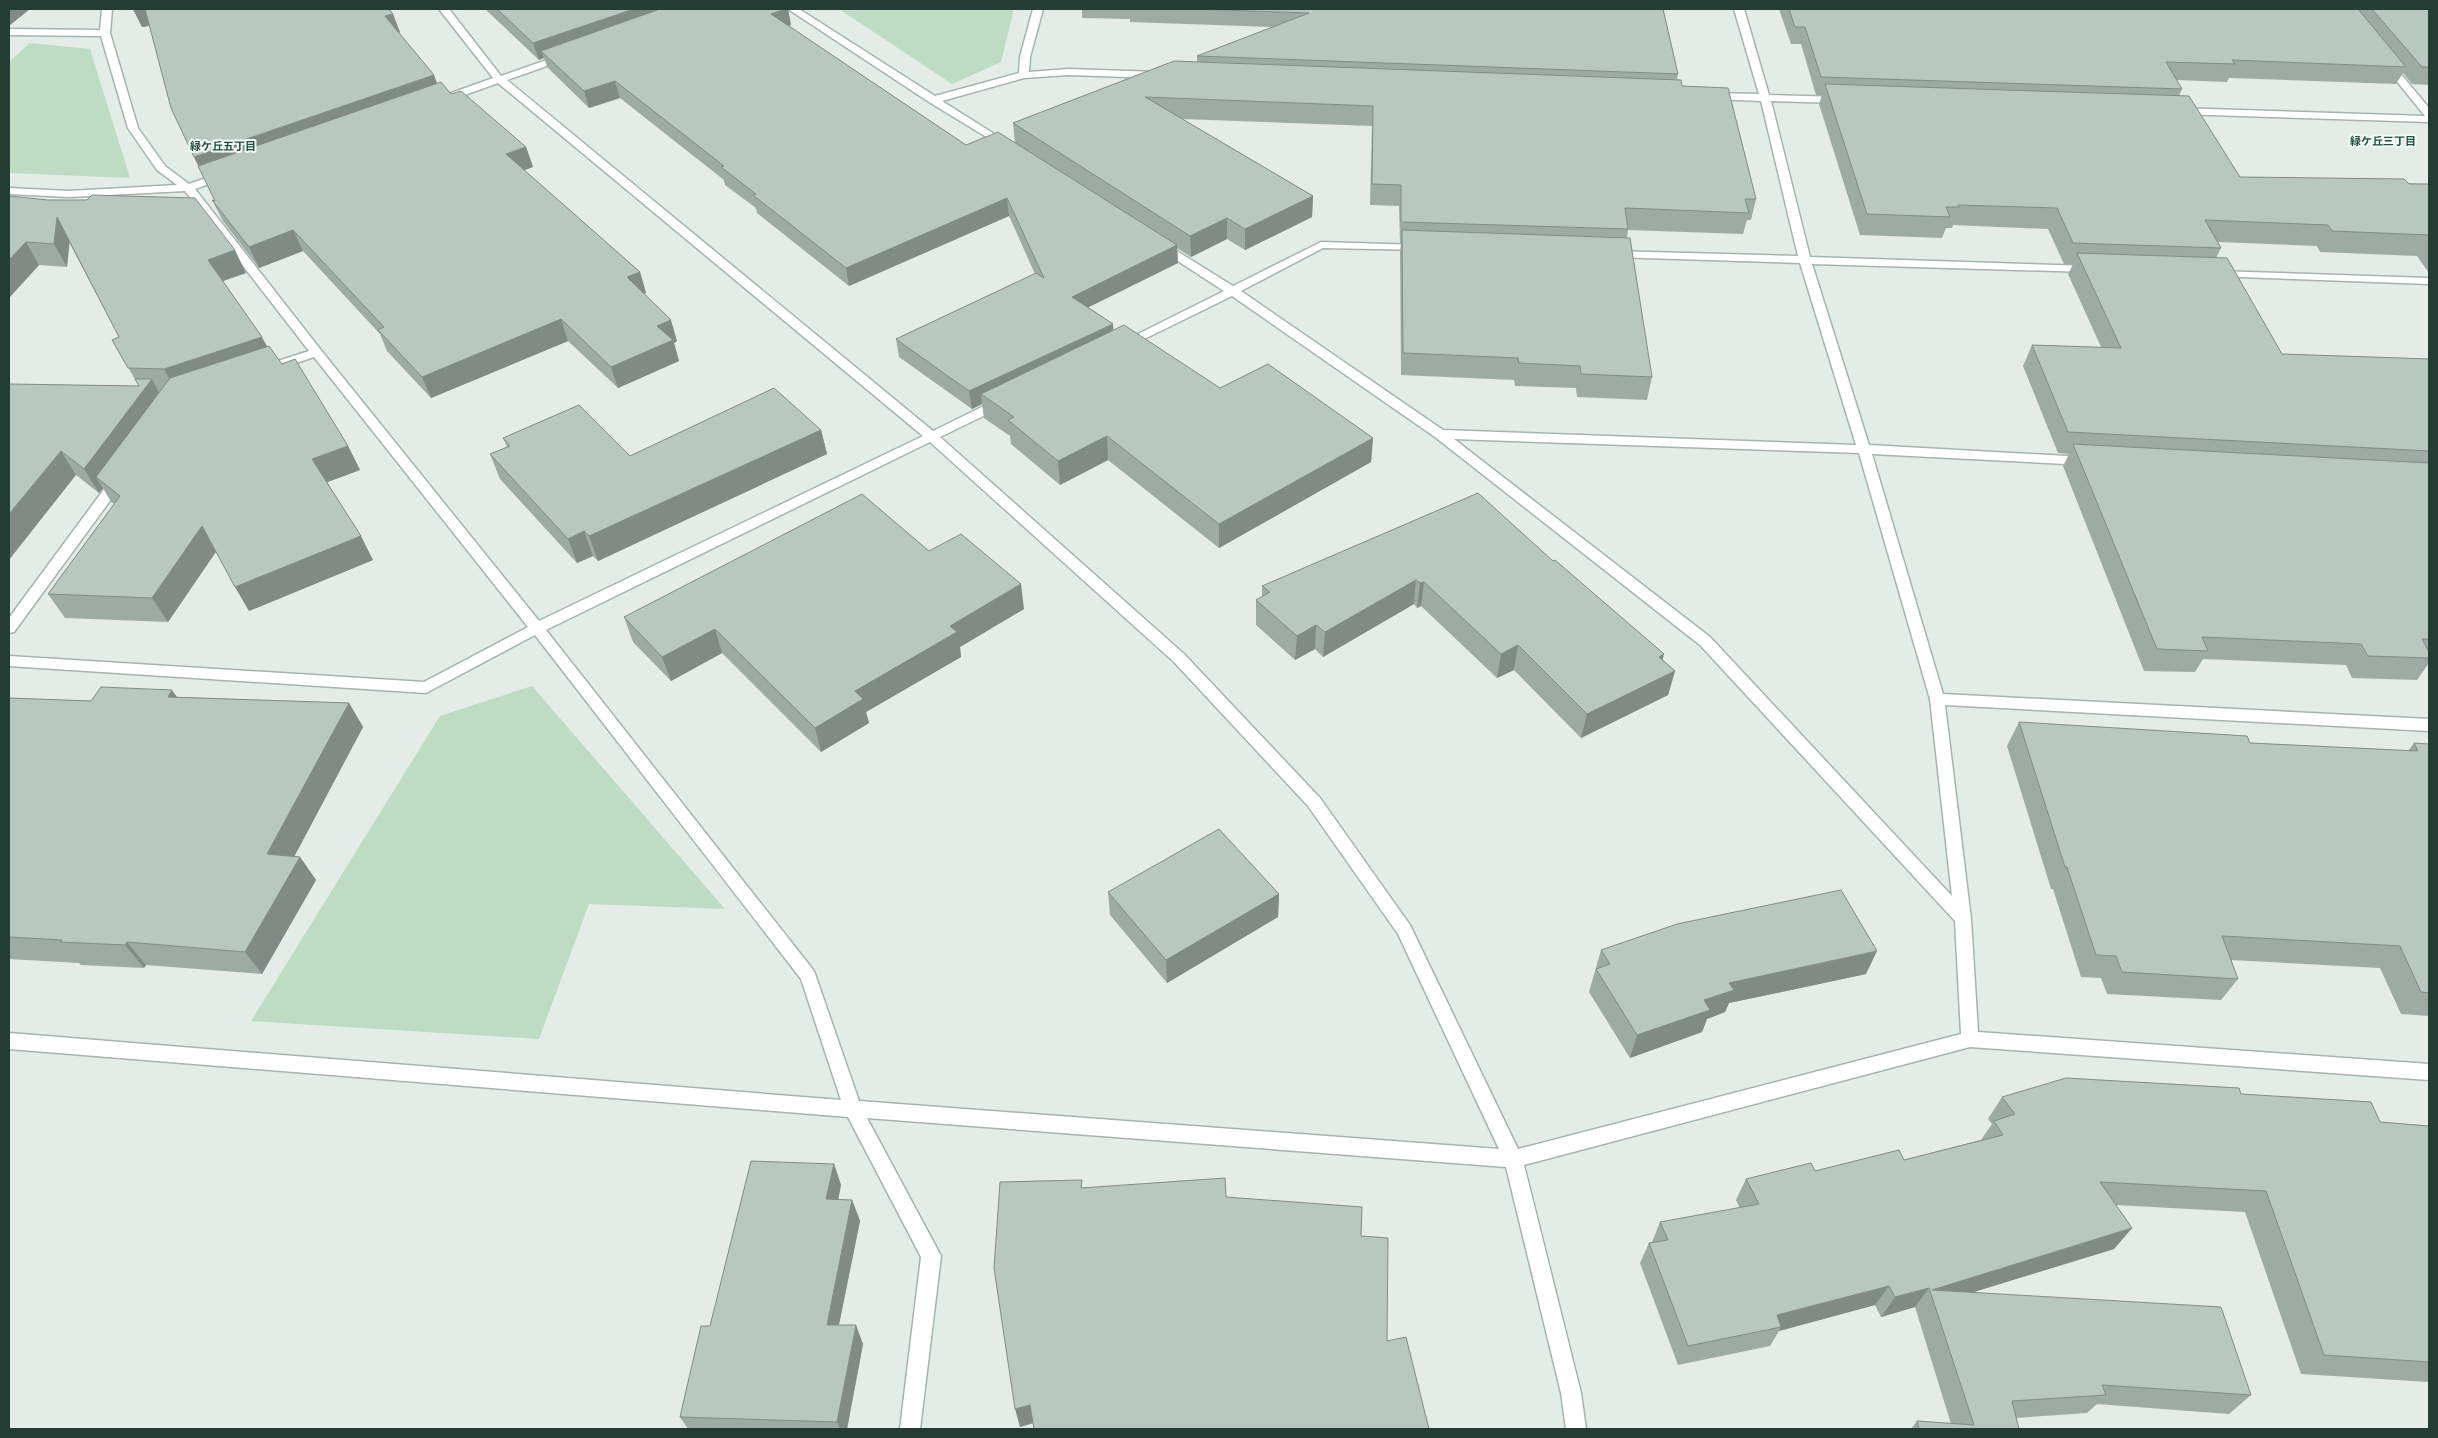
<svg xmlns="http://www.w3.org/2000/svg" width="2438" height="1438" font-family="'Varela Round','Noto Sans JP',sans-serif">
<rect width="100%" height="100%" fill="#e3ece7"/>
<g fill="#bddcc3">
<path d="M839 9H1014L1001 62 952 84Z"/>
<path d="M30 43 90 49 130 178 9 173V62Z"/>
<path d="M532 686 725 909 589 904 539 1039 251 1021 440 716Z"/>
</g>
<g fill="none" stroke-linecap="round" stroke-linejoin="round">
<g stroke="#a6b4ae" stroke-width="3">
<g id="minor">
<path d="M102 9H112L110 33 138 128 165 166 189 184 220 173H228V177L195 189 320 349 539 621 923 436 498 83 448 101H440V97L493 78 439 9H449L501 76 561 55H567V59L507 80 933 431 998 399H1006L1008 402 1006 405 940 437 1184 654 1320 798 1410 925 1518 1149 1961 1034 1955 921 1700 645 1435 437 1232 296 1126 348H1118L1116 345 1224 291 1156 247V243H1164L1233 286 1321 242 1420 245 1424 246V250L1323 248 1241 291 1443 430 1856 445 1800 263 1613 257 1607 254 1613 251 1798 256 1761 101 1711 99 1706 96 1711 93 1759 94 1734 9H1744L1769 95 1840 97 1845 100 1840 103 1771 101 1810 257 2089 266 2095 269 2089 272 1812 264 1869 445 2085 457 2091 461 2085 465 1872 454 1943 694 2429 719V731L1945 705 1971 919 1978 1032 2429 1064V1080L1970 1047 1524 1165 1581 1393 1586 1429H1566L1561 1393 1506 1167 867 1118 941 1256 920 1429H900L921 1257 848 1117 9 1049V1033L841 1100 801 979 535 635 426 693 9 666V656L424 682 528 627 314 357 267 373H259L257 370 259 367 309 351 185 191 69 197 9 194V188L69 191 177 185 157 170 128 128 101 36 9 35V29L100 30ZM1454 439 1859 453 1930 699 1952 896 1710 637ZM930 442 1174 662 1308 806 1398 934 1499 1149 859 1101 814 971 546 630Z"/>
<path d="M788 9H799L935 96 1019 73 1020 57 1033 9H1043L1030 57 1029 72 1068 69 1158 72 1163 75 1158 78 1068 75 1024 78 942 101 1010 144V148L1006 149 929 102Z"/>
<path d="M2387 60 2390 61 2429 108V122L2178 114 2173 111 2178 108 2425 116 2382 63Z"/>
<path d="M2217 271 2429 278V284L2213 276V272Z"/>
<path d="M118 476 125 480 123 483 14 632 9 633V618L113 477Z"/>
</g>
</g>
<use href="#minor" fill="#fff" fill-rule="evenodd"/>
</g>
<g fill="#9eaba5">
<path d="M133 9 400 32 399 33 437 83 451 94 526 147 533 167 524 170 640 272 646 293 644 294 677 341 674 343 679 361 618 388 568 341 431 398 387 351 380 334 303 251 259 268 223 221 212 200 215 201 171 108 150 26 142 27Z"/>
<path d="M485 9H788L791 25 788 26 966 145 1015 143 1013 123 1197 62V56L1273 27 1130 22V19L1082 18V9H1663L1678 74 1677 79 1682 86 1756 199 1751 220H1747L1743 234 1628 230 1627 238 1652 377 1647 400 1577 397 1576 388 1515 386 1514 380 1401 375 1400 252 1401 243H1400L1399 206 1370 205 1372 126 1182 119 1313 196 1312 217 1245 250 1227 239 1191 257 1177 248 1178 263 1088 307 1113 324V331L1220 388 1373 438 1371 462 1219 548 1108 460 1060 485 1011 444 1010 436 984 418 982 404 972 409 899 357 896 339 1035 274 1009 216 849 286 757 213 756 208 725 185 724 180 620 98 589 108 547 67 544 58 539 60Z"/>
<path d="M1779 9H2429V85L2412 84 2403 73 2396 84 2229 78 2227 82 2177 80 2182 89 2179 96 2240 177 2429 184V273L2417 256 2320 252 2317 246 2218 242 2221 248 2216 258 2282 354 2429 359V663L2417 680 2352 678 2346 665 2203 659 2195 672 2144 671 2063 466 2069 454 2058 453 2023 366 2032 345 2101 347 2068 274 2073 264H2064L2048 229 1953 225 1952 228H1946L1942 238 1860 235 1819 104 1822 95H1816L1801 44H1791Z"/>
<path d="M9 196 246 273 223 281 267 346 348 446 360 470 327 482 373 560 249 611 216 552 168 622 65 618 48 594 114 504 111 502 103 488 99 493 76 475 9 384 139 386 112 340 119 337 69 242 67 267 39 265 9 298Z"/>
<path d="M821 430 827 454 598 561 593 556 577 563 500 479 490 454 507 447 503 438 630 456Z"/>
<path d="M929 551 1024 609 960 647 961 657 866 712 869 723 821 752 722 653 671 681 633 642 624 617Z"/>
<path d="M1553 561 1675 671 1668 695 1581 738 1514 670 1497 678 1421 606 1417 608 1414 604 1323 657 1315 649 1295 660 1256 625V600L1262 597V586Z"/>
<path d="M177 697 349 703 363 727 294 856 300 857 316 880 262 974 146 965 144 968 81 965 79 963 9 959V698L91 701Z"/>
<path d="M2019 722 2250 743 2408 751 2414 743 2429 744V1016L2401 1014 2380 968 2231 960 2238 979 2221 1000 2107 994 2101 978 2081 977 2053 889H2051L2007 746Z"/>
<path d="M1108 892 1279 894 1278 917 1167 983 1110 915Z"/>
<path d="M1601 950 1866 974 1729 1003 1725 1012 1707 1019 1702 1032 1630 1058 1589 992Z"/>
<path d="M2241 1094 2380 1122 2429 1126V1382L2301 1374 2245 1212 2116 1205 2132 1228 2114 1249 1973 1292 2251 1395 2229 1414 2097 1404 2087 1413 2016 1418 2019 1429H1911L1917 1421 1951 1424 1915 1307 1881 1317 1875 1305 1779 1331 1770 1346 1678 1365 1640 1263 1649 1243 1652 1242 1660 1222 1740 1208 1736 1200 1746 1179 1904 1160 1981 1140 1992 1124 1988 1119 2002 1097Z"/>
<path d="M834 1164 841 1185 838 1200H852L860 1221 839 1325 863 1344 847 1429H688L680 1417 710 1326Z"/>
</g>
<g fill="#818b86">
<path d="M9 9H30L9 26Z"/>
<path d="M133 9H146L154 25 142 27Z"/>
<path d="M634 9H686L541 51 544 58 539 60 533 43Z"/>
<path d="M786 9H788L791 25 774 31 771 14Z"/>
<path d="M393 14 400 32 392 35 385 16Z"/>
<path d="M434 75 441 94 204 177 194 157Z"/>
<path d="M615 81 620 98 589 108 584 91Z"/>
<path d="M526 147 533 167 513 174 506 154Z"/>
<path d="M1313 196 1312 217 1245 250V229Z"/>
<path d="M1007 198 1009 216 849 286 846 268Z"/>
<path d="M57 217 70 239 67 267 54 244Z"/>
<path d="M1227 218V239L1191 257 1190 236Z"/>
<path d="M293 230 303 251 259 268 249 247Z"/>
<path d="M26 242 39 265 9 298V260Z"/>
<path d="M1177 245 1178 263 1073 315 1072 297Z"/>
<path d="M235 250 246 273 220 282 208 260Z"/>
<path d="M640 272 646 293 634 298 627 277Z"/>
<path d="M561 319 568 341 431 398 422 377Z"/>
<path d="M671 320 677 341 674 343 679 361 618 388 611 367 657 326Z"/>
<path d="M1113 324 1114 342 981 394 982 404 972 409 969 391Z"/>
<path d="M262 337 274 360 177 392 164 369Z"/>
<path d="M152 379 165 404 96 477 103 488 99 493 84 469Z"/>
<path d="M821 430 827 454 598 561 589 536Z"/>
<path d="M1107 436 1108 460 1060 485 1058 461Z"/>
<path d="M1373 438 1371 462 1219 548V524Z"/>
<path d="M348 446 360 470 325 483 312 459Z"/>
<path d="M61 451 76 475 9 560V514Z"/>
<path d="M202 526 217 550 168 622 152 598Z"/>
<path d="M584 531 593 556 577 563 568 539Z"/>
<path d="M361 536 373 560 249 611 235 587Z"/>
<path d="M1416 580 1414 604 1323 657 1325 632Z"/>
<path d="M1424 582 1421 606 1417 608 1420 583Z"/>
<path d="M1021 584 1024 609 960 647 961 657 866 712 869 723 821 752 815 728 855 691 950 626Z"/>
<path d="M1316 625 1315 649 1295 660 1297 636Z"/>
<path d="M715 629 722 653 671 681 662 657Z"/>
<path d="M1518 645 1514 670 1497 678 1501 654Z"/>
<path d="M1664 654 1658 679 1659 657Z"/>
<path d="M1675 671 1668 695 1581 738 1587 714Z"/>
<path d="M172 690 189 714 168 697Z"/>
<path d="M349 703 363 727 283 878 267 854Z"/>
<path d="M300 857 316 880 262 974 245 952Z"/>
<path d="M1279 894 1278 917 1167 983 1166 960Z"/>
<path d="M127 942 146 965 144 968 125 945Z"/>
<path d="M1877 951 1866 974 1729 1003 1725 1012 1707 1019 1702 1032 1630 1058 1637 1035 1704 1000 1729 983Z"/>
<path d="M834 1164 841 1185 834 1220 826 1199Z"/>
<path d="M852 1200 860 1221 835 1344 827 1325Z"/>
<path d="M2132 1228 2114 1249 1935 1304 1932 1290Z"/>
<path d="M1889 1286 1875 1305 1779 1331 1781 1327 1777 1315Z"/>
<path d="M1929 1288 1915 1307 1881 1317 1895 1297Z"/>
<path d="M856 1325 863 1344 847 1429H840L837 1422Z"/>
<path d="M1030 1405 1034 1423 1020 1427 1015 1409Z"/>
</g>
<g fill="#b8c7c0" stroke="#818b86">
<path d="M145 9H389L393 14 385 16 434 75 194 157 171 108Z"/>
<path d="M497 9H634L533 43Z"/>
<path d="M660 9H786L771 14 966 145 998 132 1177 245 1072 297 1113 324 969 391 896 339 1036 273 1044 278 1007 198 846 268 753 195 756 194 721 167 724 166 615 81 584 91 541 51Z"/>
<path d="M1194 9H1663L1678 74 1197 56 1309 13Z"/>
<path d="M1789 9H2358L2406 67 2232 60 2235 64 2166 62 2182 89 1821 77 1805 27H1795Z"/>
<path d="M2372 9H2429V67H2422Z"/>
<path d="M1174 61 1681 80 1682 86 1728 88 1756 199H1745L1749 213 1625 208 1628 229 1401 222V185L1372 184 1373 106 1145 97 1313 196 1245 229 1227 218 1190 236 1013 123Z"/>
<path d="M441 82 451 94 461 91 526 147 506 154 640 272 627 277 671 320 657 326 673 340 611 367 561 319 422 377 378 330 384 327 293 230 249 247 212 200 215 201 198 166Z"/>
<path d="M1825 84 2189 96 2240 177 2404 179 2409 184H2429V235L2332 231 2328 225 2205 220 2221 248 2073 243 2057 208 1958 205 1959 207H1946L1950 217 1867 214Z"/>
<path d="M92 195 195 198 235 250 208 260 262 337 164 369 128 368 112 340 119 337 57 217 54 244 26 242 9 260V196L48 200H87Z"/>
<path d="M1402 230 1630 238 1652 377 1581 374 1580 366 1519 363 1518 358 1403 353Z"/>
<path d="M2077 253 2227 258 2282 354 2429 359V451L2068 432 2032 345 2121 348Z"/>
<path d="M1124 325 1220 388 1268 364 1373 438 1219 524 1107 436 1058 461 1008 420 1014 417 981 394Z"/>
<path d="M269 346 282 364 295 359 348 446 312 459 361 536 235 587 202 526 152 598 48 594 120 496 96 477 170 378Z"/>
<path d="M135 379H152L84 469 61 451 9 514V384L139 386Z"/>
<path d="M774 388 821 430 589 536 584 531 568 539 490 454 510 446 503 438 579 405 630 456Z"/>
<path d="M2073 444 2429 463V639H2422L2429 652V658L2368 656 2361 644 2202 637 2208 651 2157 649Z"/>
<path d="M1478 493 1553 561 1555 560 1664 654 1659 657 1675 671 1587 714 1518 645 1501 654 1424 582 1420 583 1416 580 1325 632 1316 625 1297 636 1256 600 1270 592 1262 586Z"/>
<path d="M862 494 929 551 961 534 1021 584 950 626 957 632 855 691 863 699 815 728 715 629 662 657 624 617Z"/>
<path d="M101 687 172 690 168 697 349 703 267 854 300 857 245 952 127 942 125 945 60 942 62 940 9 937V698L91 701Z"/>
<path d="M2019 722 2247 736 2250 743 2418 751 2414 743 2429 744V993L2421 992 2400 946 2222 936 2238 979 2122 972 2116 956 2096 955 2067 867H2065Z"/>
<path d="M1219 829 1279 894 1166 960 1108 892Z"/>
<path d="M1841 890 1877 951 1729 983 1734 990 1704 1000 1710 1010 1637 1035 1596 969 1610 964 1601 950 1677 924Z"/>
<path d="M2066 1078 2239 1088 2241 1094 2371 1102 2380 1122 2429 1126V1362L2324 1355 2266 1191 2100 1182 2132 1228 1932 1290 2221 1307 2251 1395 2102 1385 2106 1395 2012 1401 2019 1429H1919L1917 1421 1974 1425 1929 1288 1895 1297 1889 1286 1777 1315 1781 1327 1688 1346 1649 1243 1668 1240 1660 1222 1759 1204 1746 1179 1811 1163 1815 1171 1899 1150 1904 1160 2003 1135 1994 1121 2015 1114 2002 1097Z"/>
<path d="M751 1161 834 1164 826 1199 852 1200 827 1325H856L837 1422 680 1417 701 1326H710Z"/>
<path d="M1225 1178 1226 1197 1362 1207 1361 1236 1388 1238 1387 1341 1406 1337 1429 1429H1034L1030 1405 1015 1409 994 1268 1000 1182 1082 1180 1081 1188Z"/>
</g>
<g text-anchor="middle" stroke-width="4" stroke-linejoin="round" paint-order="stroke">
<g font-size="11" font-weight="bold" fill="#204e3f" stroke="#f3f9f6">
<text x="2383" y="145">緑ケ丘三丁目</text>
<text x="223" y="150">緑ケ丘五丁目</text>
</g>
</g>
<rect width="2438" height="1438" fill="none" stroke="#233d34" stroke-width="20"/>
</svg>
